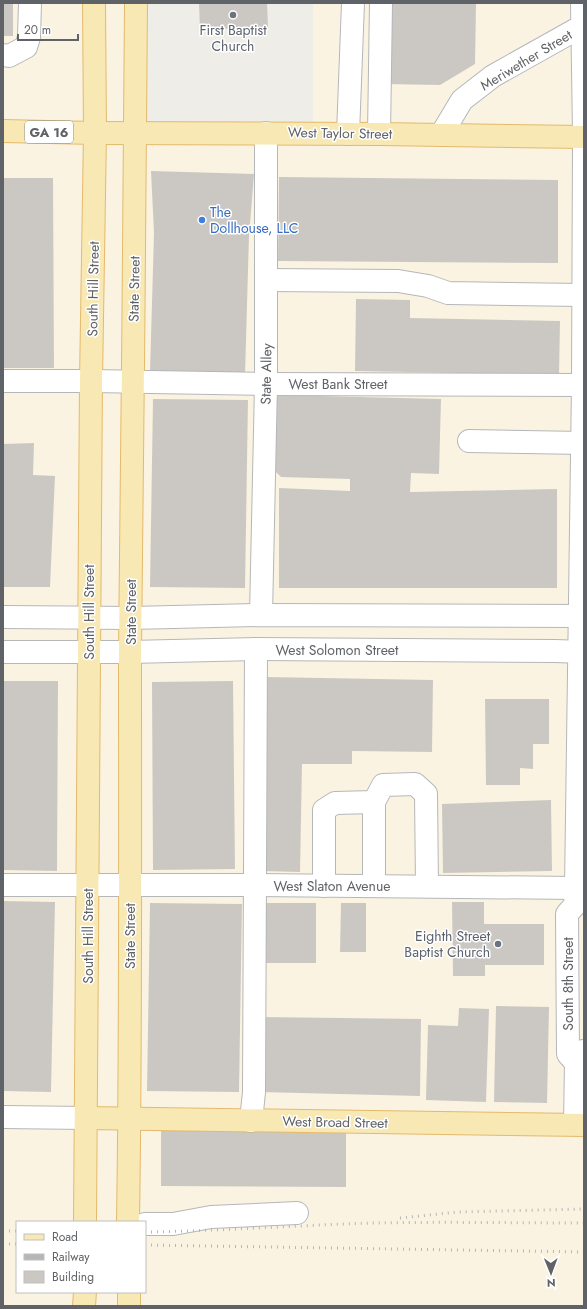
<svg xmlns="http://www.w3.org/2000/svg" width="587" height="1309" font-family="Jost,sans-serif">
<rect width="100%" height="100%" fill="#efede7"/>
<path fill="#fbf3e1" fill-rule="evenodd" d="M3 3H130L133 138 313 136V3H584V1306H3ZM17 1222H145V1292H17Z"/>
<g fill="#cbc8c4">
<rect x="3" y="3" width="10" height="33"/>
<path d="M199 3H267L268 27 200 30Z"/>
<path d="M385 3 476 4 475 64 440 85 384 84Z"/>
<path d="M151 171 254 174 249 236 245 375 150 372 154 233Z"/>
<path d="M279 177 558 180V263L278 261Z"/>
<path d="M3 178H53L54 368H3Z"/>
<path d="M356 299 410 300V318L560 321 559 375 355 371Z"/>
<path d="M279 395 441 399 439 474 411 473 410 492 557 489V588H279V488L350 491V479L281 477 270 466 271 403Z"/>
<path d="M153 399 248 400 245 588 150 587Z"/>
<path d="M34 443 33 475 55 476 50 587H3V444Z"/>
<path d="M266 677 433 680 432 752 352 751V764H302L300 872 262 871Z"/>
<path d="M3 681H58L57 871 3 870Z"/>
<path d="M233 681 235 869 153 870 152 682Z"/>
<path d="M485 699H549V744H533V769L520 768V785H486Z"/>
<path d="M551 800 552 871 443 873 442 804Z"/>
<path d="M3 901 55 902 51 1092 3 1091Z"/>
<path d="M452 902H484V924H544V965H485V976H453Z"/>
<path d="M150 903 242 904 239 1092 147 1091Z"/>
<rect x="258" y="903" width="58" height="60"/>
<path d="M341 903H366V952H340Z"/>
<path d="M496 1006 549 1007 547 1103 494 1102Z"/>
<path d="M459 1008 489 1009 486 1102 426 1100 428 1025 458 1026Z"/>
<path d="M260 1017 421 1019 420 1096 260 1092Z"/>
<path d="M161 1131H346V1187L161 1186Z"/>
</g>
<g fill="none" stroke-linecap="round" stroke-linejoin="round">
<g stroke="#b4b7ba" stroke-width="24">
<g id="minor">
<path d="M582 3 584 134"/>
<path d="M3 55 9 56 26 47 29 37 30 3"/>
<path d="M348 134 353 3"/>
<path d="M379 134 381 3"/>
<path d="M441 135 462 100 493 76 584 25"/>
<path d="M266 280 398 281 428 286 448 293 583 295"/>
<path d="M3 381H91L266 384 584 385"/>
<path d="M469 441 584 443"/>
<path d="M261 615 266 384V133"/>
<path d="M3 617 131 618 261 615 584 616"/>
<path d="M3 652H130L256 649 555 651 584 652"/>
<path d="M374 802V886"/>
<path d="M3 885H255L576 888"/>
<path d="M324 886V810L335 803 374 802 383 785 415 784 426 794 427 886"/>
<path d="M576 1063 568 1054 567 914 575 905 576 888 583 385 584 148"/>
<path d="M3 1117 86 1118"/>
<path d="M251 1121 254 1092 256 649"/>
<path d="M575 1124 576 1063 583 1055V1051"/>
<path d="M145 1224H173L211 1217 297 1213"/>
</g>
</g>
<g stroke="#e4ba6c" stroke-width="24">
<g id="major">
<path d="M3 131 95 133 379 134 584 137"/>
<path d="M86 1118 584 1125"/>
<path d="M85 1222 91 381 95 133 94 3"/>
<path d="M128 1222C131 1032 130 842 130 652 131 436 136 219 136 3"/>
<path d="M129 1292V1306"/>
<path d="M84 1306 85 1292"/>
</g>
</g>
<use href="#minor" stroke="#fff" stroke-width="22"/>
<use href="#major" stroke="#f7e8b4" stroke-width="22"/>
<g stroke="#b5b6b6" stroke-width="3" stroke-dasharray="1 5" stroke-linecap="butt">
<path d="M400 1218 458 1212 584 1209"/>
<path d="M3 1231H17"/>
<path d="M145 1232C211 1231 276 1227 342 1224 422 1221 503 1223 584 1223"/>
<path d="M3 1244H17"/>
<path d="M145 1245 584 1252"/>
</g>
</g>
<g fill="#6b7280" stroke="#fff" stroke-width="1.5">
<circle cx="233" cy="15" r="4"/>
<circle cx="498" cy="944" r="4"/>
</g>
<circle fill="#3f7fe0" stroke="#fff" stroke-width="1.5" cx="202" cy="220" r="4"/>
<g text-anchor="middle" stroke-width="3" stroke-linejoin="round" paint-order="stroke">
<rect fill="#fff" stroke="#8f9194" stroke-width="1" x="25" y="121" width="48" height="22" rx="3"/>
<g font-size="13" font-weight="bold" fill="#5f6266">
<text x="49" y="137">GA 16</text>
</g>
<g font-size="14" fill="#5b616d" stroke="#fff">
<text x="233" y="35">First Baptist<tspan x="233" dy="16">Church</tspan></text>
<text x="490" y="941" text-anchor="end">Eighth Street<tspan x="490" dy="16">Baptist Church</tspan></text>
</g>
<g font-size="14" fill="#5f6266" stroke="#fff">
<text transform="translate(526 60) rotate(-31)" y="5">Meriwether Street</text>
<text transform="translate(340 133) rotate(1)" y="5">West Taylor Street</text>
<text transform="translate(93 289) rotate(-89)" y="5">South Hill Street</text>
<text transform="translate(134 289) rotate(-89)" y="5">State Street</text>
<text transform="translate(266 374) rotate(-89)" y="5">State Alley</text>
<text x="338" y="389">West Bank Street</text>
<text transform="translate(89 612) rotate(-90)" y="5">South Hill Street</text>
<text transform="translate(131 612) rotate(-90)" y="5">State Street</text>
<text x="337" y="655">West Solomon Street</text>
<text x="332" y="891">West Slaton Avenue</text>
<text transform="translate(88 936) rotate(-90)" y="5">South Hill Street</text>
<text transform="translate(130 936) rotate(-90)" y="5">State Street</text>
<text transform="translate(568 984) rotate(-90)" y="5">South 8th Street</text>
<text transform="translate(335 1122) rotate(1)" y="5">West Broad Street</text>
</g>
<g font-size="14" fill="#366cbe" stroke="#fff" text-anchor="start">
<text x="210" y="217">The<tspan x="210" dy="16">Dollhouse, LLC</tspan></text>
</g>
</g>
<rect width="587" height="1309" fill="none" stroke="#5f6266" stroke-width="8"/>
<rect x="16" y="1221" width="130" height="72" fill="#ffffff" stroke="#bfc0c2"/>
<rect x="24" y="1234" width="20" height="6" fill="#f7e8b4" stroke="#bfc0c2"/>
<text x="52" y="1241" font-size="12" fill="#5f6266">Road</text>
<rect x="24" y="1254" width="20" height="6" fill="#b5b6b6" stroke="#bfc0c2"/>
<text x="52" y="1261" font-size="12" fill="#5f6266">Railway</text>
<rect x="24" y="1271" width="20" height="12" fill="#cbc8c4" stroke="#bfc0c2"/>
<text x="52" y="1281" font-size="12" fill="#5f6266">Building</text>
<g transform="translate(551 1273) rotate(179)" stroke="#ffffff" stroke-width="3" paint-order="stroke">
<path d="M0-3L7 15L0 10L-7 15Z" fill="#5f6266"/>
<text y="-6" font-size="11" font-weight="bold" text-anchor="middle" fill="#5f6266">N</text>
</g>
<path d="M18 34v6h60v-6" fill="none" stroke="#5f6266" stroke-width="2"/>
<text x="24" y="34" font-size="12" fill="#5f6266" stroke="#ffffff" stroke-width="3" paint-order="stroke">20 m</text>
</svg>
